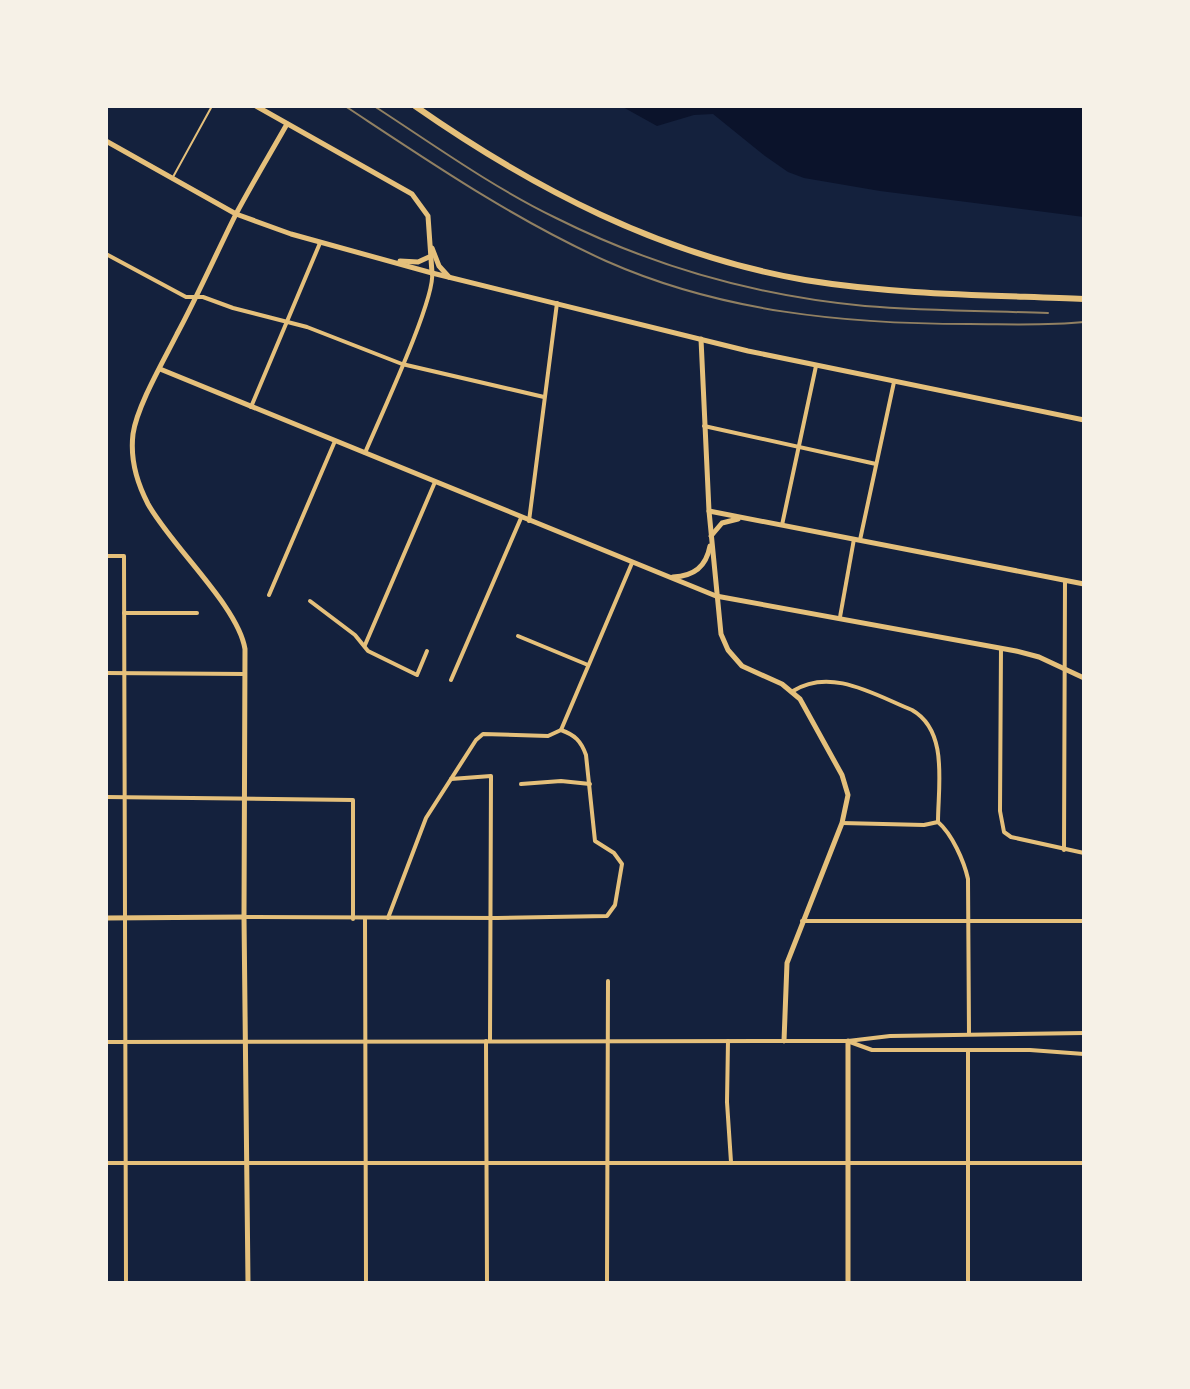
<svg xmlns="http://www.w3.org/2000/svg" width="1190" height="1389" font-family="'Roboto Condensed',sans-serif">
<rect width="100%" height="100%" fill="#14213d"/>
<path fill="#0b132b" d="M621 106H1084V217L880 191 804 178 788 172 765 156 713 114 694 115 657 126Z"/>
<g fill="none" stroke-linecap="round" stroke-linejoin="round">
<path stroke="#e5c07b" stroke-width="2" d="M173 177 212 106"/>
<g stroke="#e5c07b" stroke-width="4">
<path d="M106 254 186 297H203L233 308 307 327 402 364 544 397"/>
<path d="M251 407 320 243"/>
<path d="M704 426 876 464"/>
<path d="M365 453C378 422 436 298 432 273"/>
<path d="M529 521 557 303"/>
<path d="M782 525 816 366"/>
<path d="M860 540 894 382"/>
<path d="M106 556H124L126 1283"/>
<path d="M269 595 335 441"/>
<path d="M310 601 355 635 368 651 417 675 427 651"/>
<path d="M124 613H197"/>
<path d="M840 617 854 539"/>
<path d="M518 636 588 665"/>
<path d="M365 645 435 482"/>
<path d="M1001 648 1000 811 1004 832 1011 837 1084 853"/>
<path d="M106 673 245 674"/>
<path d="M451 680 521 518"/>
<path d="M793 691C831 667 875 695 912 710 949 731 938 786 938 822 952 834 964 861 968 879L969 1034"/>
<path d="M451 779 491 776 490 1041"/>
<path d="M521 784 561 781 590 784"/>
<path d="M106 797 353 800V919"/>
<path d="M842 823 924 825 938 822"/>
<path d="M1064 850 1065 581"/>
<path d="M244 917 497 918 607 916 615 905 622 864 614 853 595 841 586 755C581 741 575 735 561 730"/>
<path d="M388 918 426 818 476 740 483 734 548 736 561 730 632 563"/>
<path d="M365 919 366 1283"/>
<path d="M802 921H1084"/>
<path d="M486 1041 487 1283"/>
<path d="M728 1041 727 1102 731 1162"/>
<path d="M106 1042 848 1041 890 1036 1084 1033"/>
<path d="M850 1042 872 1050H1030L1084 1054"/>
<path d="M968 1050V1283"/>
<path d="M106 1163H1084"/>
<path d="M106 1283H728"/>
<path d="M607 1283 608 981"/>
<path d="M848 1283H1084"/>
</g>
<g stroke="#e5c07b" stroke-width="5">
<path d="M701 339 709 511 721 634 728 650 742 666 782 684 800 699 842 775 848 795 842 823 787 963 784 1041"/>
<path d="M160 369 716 596 1016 651 1039 657 1084 678"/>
<path d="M709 511 1084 584"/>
<path d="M711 536 722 523 738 519"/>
<path d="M673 577C694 576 706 567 710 546"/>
<path d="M106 918 244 917"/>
<path d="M848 1041V1283"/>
</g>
<g stroke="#e5c07b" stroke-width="5">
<path d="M256 106 412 194 428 216 432 273"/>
<path d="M106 141 236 214 291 234 432 273 748 351 1084 420"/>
<path d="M432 248 439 266 449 277"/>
<path d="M400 261 418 262 429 257"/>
<path d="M248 1283 244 917 245 649C238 606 172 547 148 504 137 483 130 459 133 434 137 406 164 360 177 334 198 295 216 254 236 214 252 184 270 154 287 124"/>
</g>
<path stroke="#e5c07b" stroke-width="6" d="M415 106C534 189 661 255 805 280 897 295 992 295 1084 299"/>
<g stroke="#918062" stroke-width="2">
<path d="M345 106C430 162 513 219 606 261 721 312 845 324 969 324 1007 324 1046 326 1084 322"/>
<path d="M374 106C434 145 492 187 556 218 652 266 758 296 865 306 926 311 987 311 1048 313"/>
</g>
</g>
<rect width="1190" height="1389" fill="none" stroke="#f6f1e7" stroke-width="216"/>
</svg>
